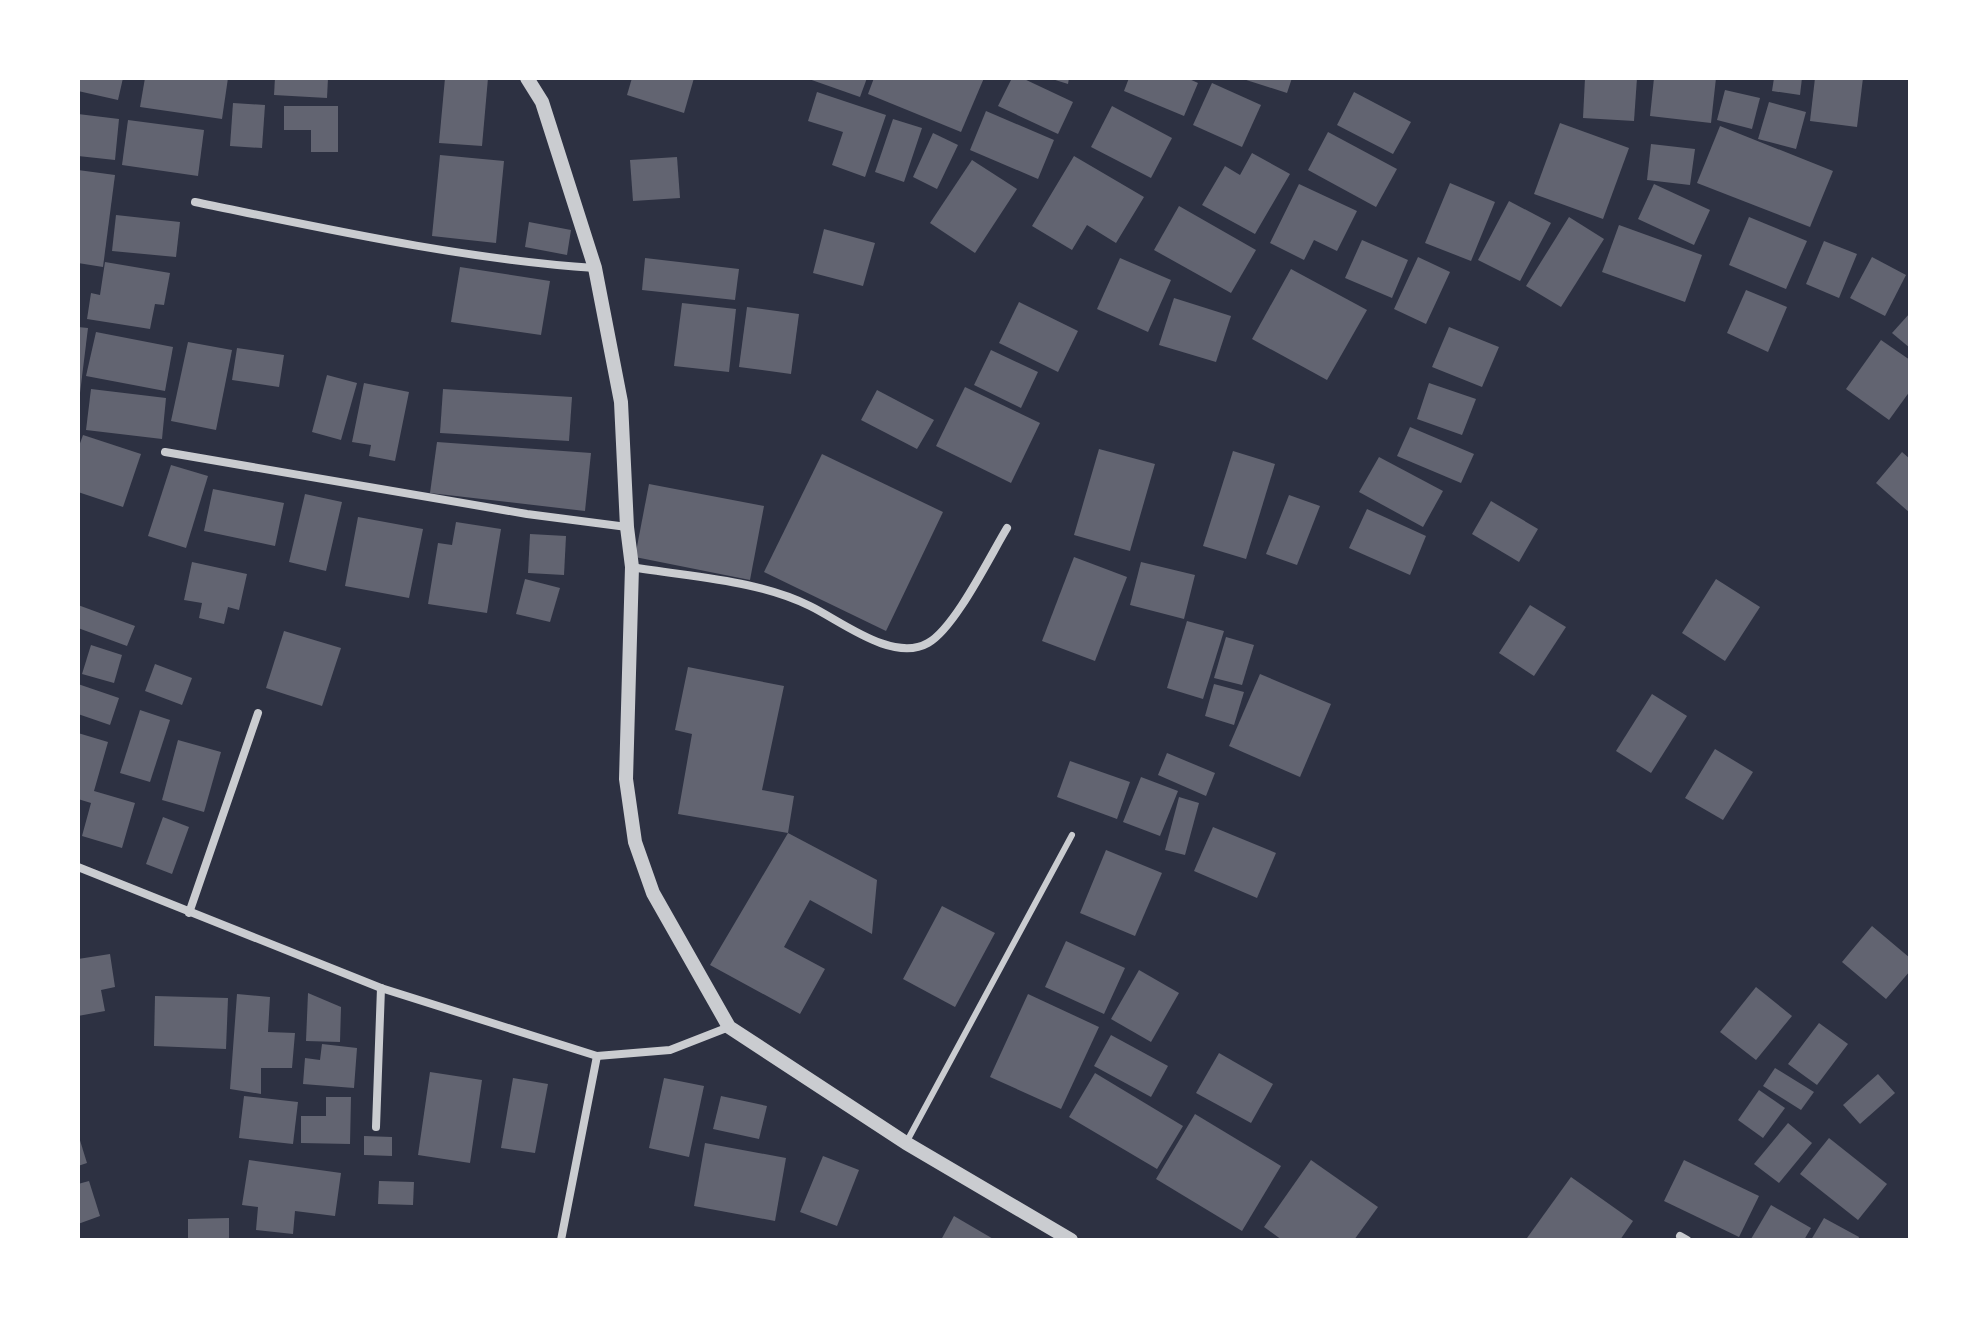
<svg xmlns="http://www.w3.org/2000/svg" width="1988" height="1318" font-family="'DejaVu Sans',sans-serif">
<rect width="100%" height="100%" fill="#2d3142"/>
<g fill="#626471">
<path d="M78 78H123L118 100 78 91Z"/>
<path d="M145 78H228L222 119 140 107Z"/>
<path d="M275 78H328L327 98 274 95Z"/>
<path d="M445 78H488L482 146 439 143Z"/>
<path d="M632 78H694L684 113 627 95Z"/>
<path d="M806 78H867L860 97Z"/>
<path d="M874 78H984L961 132 868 94Z"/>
<path d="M1012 78H1022L1073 102 1058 134 998 106Z"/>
<path d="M1049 78H1069L1068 84Z"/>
<path d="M1129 78H1187L1198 83 1184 116 1124 91Z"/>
<path d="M1240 78H1292L1287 93Z"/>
<path d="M1585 78H1637L1634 121 1583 118Z"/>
<path d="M1654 78H1716L1711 123 1650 116Z"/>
<path d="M1774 78H1802L1800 95 1772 91Z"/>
<path d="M1815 78H1863L1857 127 1810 121Z"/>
<path d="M1212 83 1261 105 1242 147 1193 125Z"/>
<path d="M1725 90 1760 98 1752 129 1717 120Z"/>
<path d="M817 92 886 115 865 177 832 165 843 132 808 121Z"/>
<path d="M1354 92 1411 122 1393 154 1337 125Z"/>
<path d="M1769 102 1806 112 1796 149 1758 139Z"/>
<path d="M233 103 265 105 262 148 230 146Z"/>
<path d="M284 106H338V152H311V130H284Z"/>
<path d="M1112 106 1172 138 1151 178 1091 147Z"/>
<path d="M986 111 1054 140 1038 179 970 150Z"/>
<path d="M78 114 119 119 115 160 78 156Z"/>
<path d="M893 119 922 128 904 182 875 172Z"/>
<path d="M128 120 204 130 198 176 122 165Z"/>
<path d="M1560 123 1629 148 1603 219 1534 194Z"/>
<path d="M1720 126 1833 171 1810 227 1697 183Z"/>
<path d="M1328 132 1397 169 1376 207 1308 170Z"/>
<path d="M933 133 958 145 937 189 913 177Z"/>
<path d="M1651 144 1695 149 1690 185 1647 180Z"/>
<path d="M1252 153 1290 174 1255 234 1202 205 1225 166 1240 175Z"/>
<path d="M440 155 504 161 496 243 432 236Z"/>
<path d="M1074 156 1144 197 1116 243 1087 225 1072 250 1032 226Z"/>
<path d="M677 157 680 198 633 201 630 160Z"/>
<path d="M972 160 1017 189 975 253 930 223Z"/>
<path d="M78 170 115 175 103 267 78 263Z"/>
<path d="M1450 183 1495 202 1471 261 1425 243Z"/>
<path d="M1299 184 1357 211 1337 251 1314 240 1304 260 1270 243Z"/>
<path d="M1654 184 1710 210 1694 245 1638 219Z"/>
<path d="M1509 201 1551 223 1520 281 1478 260Z"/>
<path d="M1179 206 1256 250 1231 293 1154 250Z"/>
<path d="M116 215 180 222 176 257 112 251Z"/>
<path d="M1569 217 1604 239 1561 307 1526 286Z"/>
<path d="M1749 217 1807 241 1786 289 1729 265Z"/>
<path d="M529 222 571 230 567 255 525 247Z"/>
<path d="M1619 225 1702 255 1685 302 1602 272Z"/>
<path d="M824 229 875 243 863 286 813 273Z"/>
<path d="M1362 240 1408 260 1392 298 1345 278Z"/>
<path d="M1824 241 1857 254 1839 298 1806 284Z"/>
<path d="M1418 257 1450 272 1426 324 1394 309Z"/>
<path d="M1872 257 1906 275 1885 316 1850 298Z"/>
<path d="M645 258 739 269 735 300 642 290Z"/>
<path d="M1120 258 1171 280 1148 332 1097 309Z"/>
<path d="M105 262 170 273 164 305 155 304 150 329 87 319 91 293 100 295Z"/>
<path d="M460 267 550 281 541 335 451 322Z"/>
<path d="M1291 269 1367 310 1327 380 1252 339Z"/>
<path d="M1746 290 1787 307 1768 352 1727 333Z"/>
<path d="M1174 298 1231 316 1216 362 1159 345Z"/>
<path d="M1019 302 1078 331 1058 372 999 343Z"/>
<path d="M682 303 736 309 729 372 674 366Z"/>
<path d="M747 307 799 314 791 374 739 367Z"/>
<path d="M1910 313V348L1892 333Z"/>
<path d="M78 327 88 328 80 393H78Z"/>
<path d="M1449 327 1499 347 1482 387 1432 367Z"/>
<path d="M96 332 173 347 165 391 86 376Z"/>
<path d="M1881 340 1910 360V391L1889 420 1846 389Z"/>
<path d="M188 342 232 350 216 430 171 421Z"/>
<path d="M237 348 284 355 279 387 232 380Z"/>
<path d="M991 350 1038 372 1021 408 974 385Z"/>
<path d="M327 375 357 383 341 440 312 432Z"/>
<path d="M364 383 409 392 395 461 369 456 371 445 352 442Z"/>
<path d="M1429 383 1476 399 1462 435 1417 419Z"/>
<path d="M965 387 1040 423 1011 483 936 446Z"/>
<path d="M91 389 166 398 162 439 86 430Z"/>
<path d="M443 389 572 397 569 441 440 433Z"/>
<path d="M877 390 934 420 917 449 861 420Z"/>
<path d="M1410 427 1474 454 1461 483 1397 456Z"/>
<path d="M83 435 141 454 123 507 78 492V449Z"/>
<path d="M437 442 591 453 585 511 430 493Z"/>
<path d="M1099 449 1155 464 1130 551 1074 535Z"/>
<path d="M1233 451 1275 464 1246 559 1203 546Z"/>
<path d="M1902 452 1910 459V513L1876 483Z"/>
<path d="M822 454 943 512 886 631 764 572Z"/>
<path d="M1379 457 1443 491 1423 527 1359 492Z"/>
<path d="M171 465 208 476 186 548 148 536Z"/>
<path d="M649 484 764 506 750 580 635 557Z"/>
<path d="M213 489 284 503 275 546 204 531Z"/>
<path d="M305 494 342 502 326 571 289 562Z"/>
<path d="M1289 495 1320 506 1297 565 1266 554Z"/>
<path d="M1491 501 1538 529 1519 562 1472 534Z"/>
<path d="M1367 509 1426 536 1410 575 1349 548Z"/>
<path d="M358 517 423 529 409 598 345 586Z"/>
<path d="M456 522 501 529 487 613 428 604 438 543 452 545Z"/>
<path d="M530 534 566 536 564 575 528 573Z"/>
<path d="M1074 557 1127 577 1095 661 1042 641Z"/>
<path d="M192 562 247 574 239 610 228 607 224 624 199 618 202 603 184 600Z"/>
<path d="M1141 562 1195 575 1184 619 1130 605Z"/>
<path d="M525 579 560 588 550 622 516 614Z"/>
<path d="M1716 579 1760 607 1725 661 1682 633Z"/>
<path d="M78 605 135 626 127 646 78 628Z"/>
<path d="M1530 605 1566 627 1534 676 1499 653Z"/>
<path d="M1187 621 1224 631 1203 699 1167 688Z"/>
<path d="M284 631 341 648 322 706 266 688Z"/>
<path d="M1226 637 1254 645 1242 685 1214 678Z"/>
<path d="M91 645 122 655 114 683 82 674Z"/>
<path d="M155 664 192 678 182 705 145 691Z"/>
<path d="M688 667 784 686 762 790 794 796 788 833 678 814 692 734 675 730Z"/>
<path d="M1260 674 1331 704 1300 777 1229 746Z"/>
<path d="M78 684 119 698 110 725 78 714Z"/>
<path d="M1214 684 1244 692 1234 725 1205 716Z"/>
<path d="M1652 694 1687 716 1651 773 1616 751Z"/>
<path d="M140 710 170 720 150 782 120 773Z"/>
<path d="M78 733 108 742 94 791 135 803 122 848 82 836 91 803 78 799Z"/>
<path d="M178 740 221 752 204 812 162 800Z"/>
<path d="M1715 749 1753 772 1723 820 1685 798Z"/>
<path d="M1167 753 1215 773 1206 796 1158 775Z"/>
<path d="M1070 761 1130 782 1117 819 1057 797Z"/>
<path d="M1141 777 1178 791 1160 836 1123 822Z"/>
<path d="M1179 797 1199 803 1185 855 1165 850Z"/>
<path d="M163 817 189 827 172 874 146 864Z"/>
<path d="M1213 827 1276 853 1257 898 1194 871Z"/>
<path d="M788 833 877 880 872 934 810 900 784 947 825 969 800 1014 710 965Z"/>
<path d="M1106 850 1162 873 1135 936 1080 913Z"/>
<path d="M942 906 995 933 955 1007 903 979Z"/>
<path d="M1872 926 1910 958V971L1886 999 1842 962Z"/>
<path d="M1066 941 1125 968 1104 1014 1045 987Z"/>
<path d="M110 954 115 987 101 990 105 1011 78 1016V959Z"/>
<path d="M1139 970 1179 993 1151 1042 1111 1019Z"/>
<path d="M1756 987 1792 1016 1756 1060 1720 1032Z"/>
<path d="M308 993 341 1007 340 1042 306 1041Z"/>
<path d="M237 994 270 997 268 1032 295 1033 292 1068H261V1094L230 1089Z"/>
<path d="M1028 994 1099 1027 1061 1109 990 1077Z"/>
<path d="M155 996 228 998 226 1049 154 1046Z"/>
<path d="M1819 1023 1848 1044 1817 1085 1788 1064Z"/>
<path d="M1111 1035 1168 1066 1151 1097 1094 1066Z"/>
<path d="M322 1044 357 1048 354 1088 303 1084 305 1058 320 1060Z"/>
<path d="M1219 1053 1273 1084 1251 1123 1196 1093Z"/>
<path d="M1775 1068 1814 1092 1801 1110 1763 1086Z"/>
<path d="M430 1072 482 1080 470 1163 418 1155Z"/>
<path d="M1095 1073 1183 1126 1157 1169 1069 1117Z"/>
<path d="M1878 1074 1895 1093 1860 1124 1843 1105Z"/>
<path d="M513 1078 548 1084 535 1153 501 1148Z"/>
<path d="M664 1078 704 1086 689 1157 649 1148Z"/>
<path d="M1759 1090 1785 1108 1763 1138 1738 1120Z"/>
<path d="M244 1096 298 1102 293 1144 239 1138Z"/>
<path d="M721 1096 767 1106 759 1139 713 1129Z"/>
<path d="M326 1097H351L350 1144 301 1143V1116H326Z"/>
<path d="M1195 1114 1281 1166 1242 1231 1156 1179Z"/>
<path d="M1788 1123 1812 1143 1779 1183 1754 1164Z"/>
<path d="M78 1134 87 1163 78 1166Z"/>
<path d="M364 1136 392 1137V1156L364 1155Z"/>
<path d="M1829 1138 1887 1184 1858 1220 1800 1174Z"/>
<path d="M705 1143 786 1158 775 1221 694 1206Z"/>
<path d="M823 1156 859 1170 837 1226 800 1212Z"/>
<path d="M249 1160 341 1173 335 1216 295 1211 293 1234 256 1230 258 1207 242 1205Z"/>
<path d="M1311 1160 1378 1207 1354 1240H1282L1264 1227Z"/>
<path d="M1684 1160 1759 1196 1739 1237 1664 1201Z"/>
<path d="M1571 1177 1633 1221 1620 1240H1530L1527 1238Z"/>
<path d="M89 1181 100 1216 78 1224V1184Z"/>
<path d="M379 1181 414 1182 413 1205 378 1204Z"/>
<path d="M1771 1205 1811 1228 1804 1240 1751 1239Z"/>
<path d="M954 1216 995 1240H941Z"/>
<path d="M229 1218V1240H188V1219Z"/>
<path d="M1824 1218 1859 1237 1858 1240H1811Z"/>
</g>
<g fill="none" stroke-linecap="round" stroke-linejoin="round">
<path stroke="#caccd0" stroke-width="6" d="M906 1143 1072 835"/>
<g stroke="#caccd0" stroke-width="8">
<path d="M195 202C327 229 461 259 595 268"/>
<path d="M165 452 527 514 627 527"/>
<path d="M632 567C689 577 759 580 810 606 841 621 893 663 928 643 955 628 990 556 1007 528"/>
<path d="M78 867 381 988 597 1056 670 1050 729 1027"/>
<path d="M189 913 258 713"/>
<path d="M376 1127 381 988"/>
<path d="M1680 1236 1687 1240"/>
<path d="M561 1240 597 1056"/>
</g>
<path stroke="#caccd0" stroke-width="14" d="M527 78 542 102 595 268 621 402 627 527 632 567 626 779 635 842 653 893 729 1027 906 1143 1071 1240"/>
</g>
<rect width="1988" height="1318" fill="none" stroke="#ffffff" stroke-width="160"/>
</svg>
